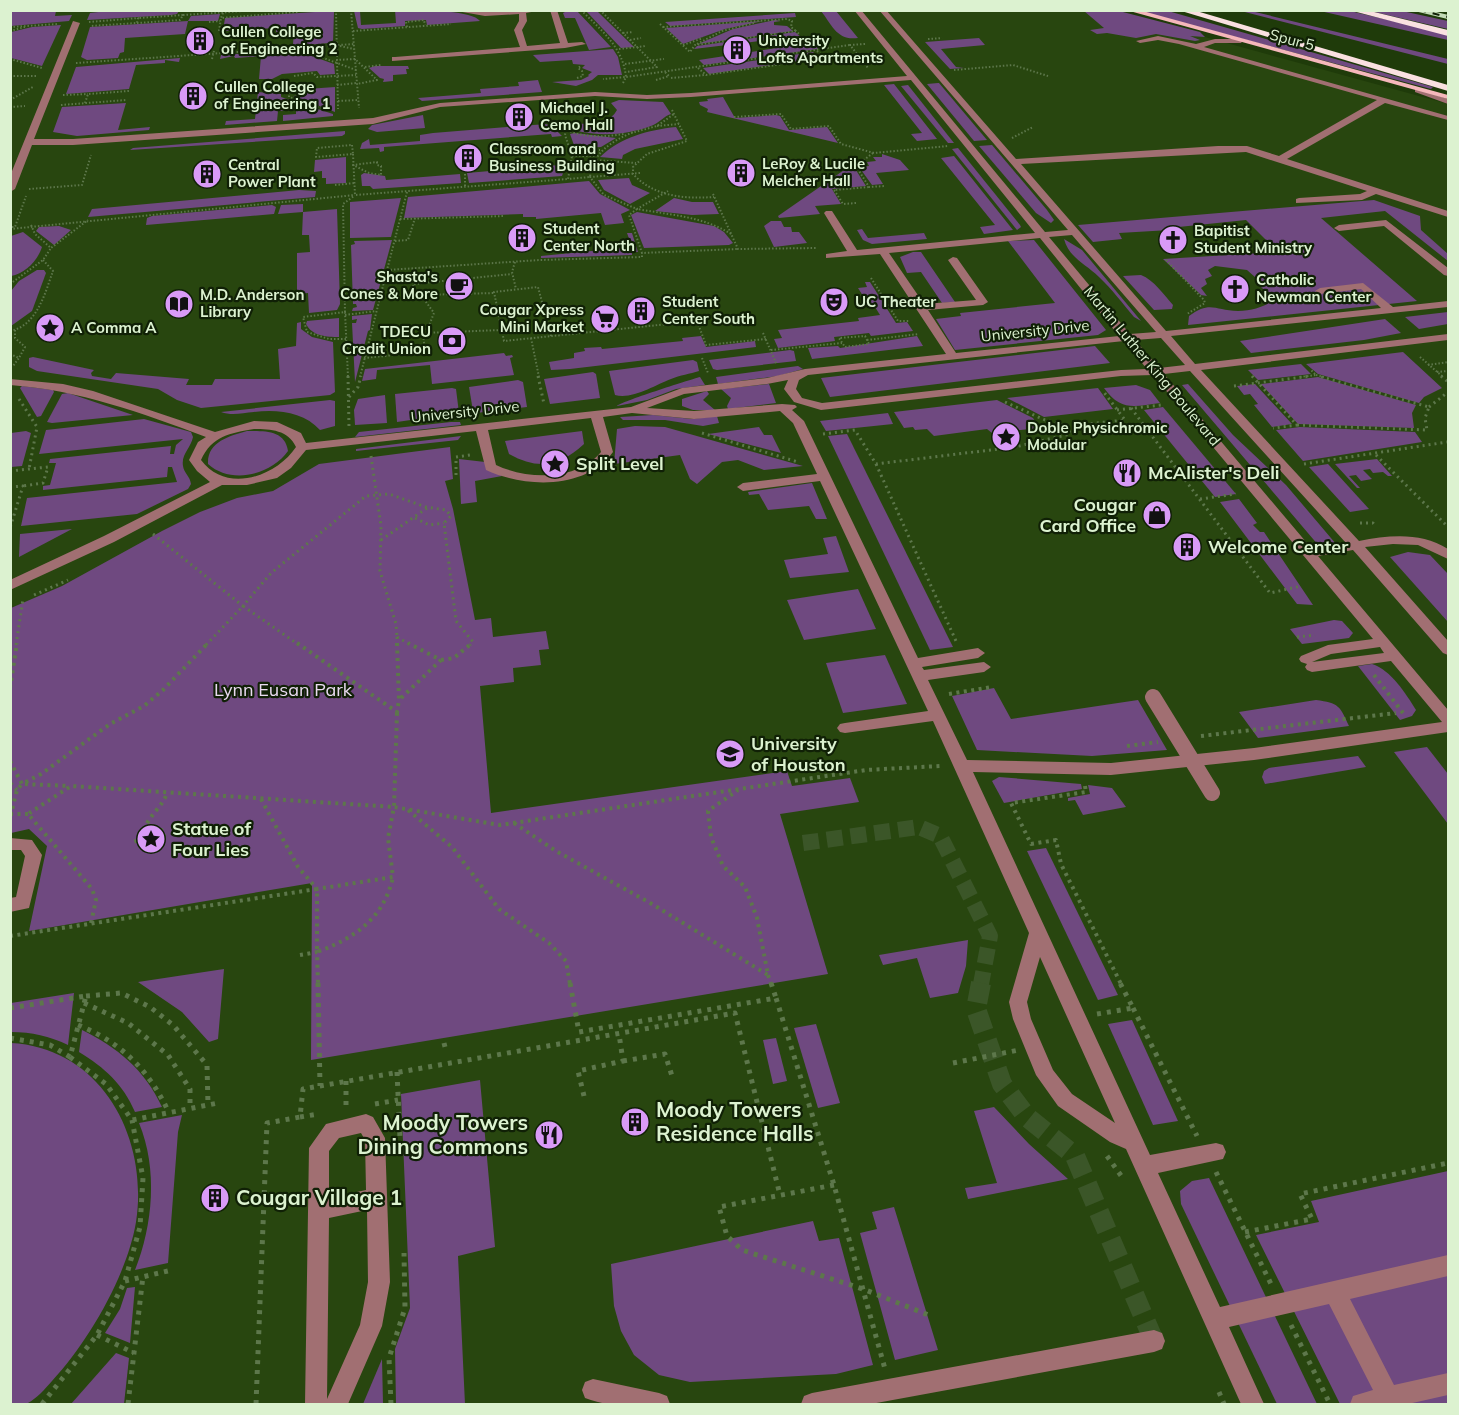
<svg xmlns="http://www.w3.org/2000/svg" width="1459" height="1415" font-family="Mulish,sans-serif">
<rect width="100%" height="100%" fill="#1f3b0a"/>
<path fill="#28460f" d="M10 11H1111L1448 104V1404H11Z"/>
<g fill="#6f4980">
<path d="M395 10C412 10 471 9 480 21L427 25 426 20 405 21V26L362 29 358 28 354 11H360L361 25 396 23Z"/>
<path d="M10 11H56L55 16 72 15 69 21 11 26Z"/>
<path d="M107 11V10L179 11 177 14 171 15 87 20 90 13Z"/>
<path d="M330 11 334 12 333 42 329 43 297 46 293 44 294 31 276 32V28L223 31 225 18Z"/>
<path d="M567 11H577L611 47 589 50 575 18H565L563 13Z"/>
<path d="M586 11H597L634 47 621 48Z"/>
<path d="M821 11H836L858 38C837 41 832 25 821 11Z"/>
<path d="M1084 11H1119L1200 32 1205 37 1190 36 1200 40 1195 41 1156 34 1136 38 1107 33 1097 34 1090 30 1104 28Z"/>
<path d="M1138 11H1168L1433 87 1431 89Z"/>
<path d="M1241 11H1251L1448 59V64Z"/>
<path d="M1320 11H1350L1448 34V40Z"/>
<path d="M1370 11H1402L1448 21V29Z"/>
<path d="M795 13 796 17 670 26 665 22Z"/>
<path d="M220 14 218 21H188L185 34 125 38 124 52 120 53 118 58 87 60 81 57 90 27 188 21 191 16Z"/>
<path d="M775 20 781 21 774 22V25L787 26 793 31 698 44 733 29Z"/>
<path d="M763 21 725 29 683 44 666 28Z"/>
<path d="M61 25 42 66 11 58V32L32 27Z"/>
<path d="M795 32 800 36 694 49 697 46Z"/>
<path d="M979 38 985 45 941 49 956 67 964 68 950 69 925 42Z"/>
<path d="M809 43H814L818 49 704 65 699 60Z"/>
<path d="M613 49 618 57 622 75H598L592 80 576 86 552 82 581 80 589 76 588 75 592 72 582 68 585 65 573 64 572 60 540 62 533 55Z"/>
<path d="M295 50 334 64 335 74 320 75 317 71 282 74 272 79H259L261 56 235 58 234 56 220 59 221 55Z"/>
<path d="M813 52 820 58 709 74 703 68Z"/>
<path d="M180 58 179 62 165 60V63L136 65 129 89 66 94 76 67Z"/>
<path d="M375 66H408L409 69H406L407 74 393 75V81L383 82 384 79 380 78 369 68Z"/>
<path d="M538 80 542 92 422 101 418 98 481 93 480 89 519 86 518 82Z"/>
<path d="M938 83H939L987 140 974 141 927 84Z"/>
<path d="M894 84 937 139 917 141 911 134 922 133 884 85Z"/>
<path d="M908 85 954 143H948L901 86Z"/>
<path d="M335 87V112L293 96 307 95V89Z"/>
<path d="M258 92 281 94V97L333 114V116L283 121V115L296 114V110L278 111 277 121 225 125 226 121 255 119Z"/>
<path d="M723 97 735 118 776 115 780 116 789 130 827 127 838 143 707 112 708 109 700 105 699 102 708 101 707 99Z"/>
<path d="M619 100 663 102 671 114C664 116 659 123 651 126 625 136 585 139 560 123 577 122 606 130 617 110L611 103Z"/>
<path d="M126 103 118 130 150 127 149 130 77 136 53 132 62 107Z"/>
<path d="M423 115 425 128 377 132 368 129 372 125Z"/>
<path d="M546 124 553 127 562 136 552 137 551 134 384 147V151L380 152 379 148 360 149 362 143 369 139 370 145 420 141V135L433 133Z"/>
<path d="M676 127 683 139 635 149 623 155 622 159 600 157C621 137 648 130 676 127Z"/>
<path d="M345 131V134L342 136 130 150 133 148Z"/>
<path d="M574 133 616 138 601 147 575 148 570 134Z"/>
<path d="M992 145 1047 210 1054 220 1051 223 1036 213 979 146Z"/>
<path d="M958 148 1020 225 1021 227 1017 230 952 149Z"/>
<path d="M882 154 900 160 909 170 876 173 883 184 872 185 859 167 869 166 867 162 876 161 873 157H882Z"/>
<path d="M954 156 1013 230 984 234 980 227 995 225 941 158Z"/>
<path d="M346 157V183L326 184V178H322V171L314 172 315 160Z"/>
<path d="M559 165 565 167 562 176 469 183 467 173Z"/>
<path d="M854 167 866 186 832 189 841 204 815 206 820 214 779 218 778 216 847 168Z"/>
<path d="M364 173 385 176 386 180 460 174 461 183 373 189 370 186H362L361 175Z"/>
<path d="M629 178 632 185 650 193 630 204 604 190 598 180Z"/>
<path d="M589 181 600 194 630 210 621 214 624 223 605 225 601 213 536 219V217H523V214L404 218 408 197Z"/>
<path d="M299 190 316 191 315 197 88 217 92 209Z"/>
<path d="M401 198 391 237 350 238V202Z"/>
<path d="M674 198 692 202H713L719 214 692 215 655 211Z"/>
<path d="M1374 200 1420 216 1421 230 1448 254V261L1385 211 1321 218 1417 301 1188 325 1189 316C1211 300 1215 311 1238 311 1252 311 1263 307 1274 300L1279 302 1283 298C1277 292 1268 295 1261 287L1264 285 1247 270 1215 266 1208 270 1212 276 1205 279 1207 284 1201 288 1207 296 1201 295 1163 259 1278 252 1246 220 1169 228 1170 230 1119 233 1122 239 1093 242 1078 225Z"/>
<path d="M303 204V212L337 209 340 304 337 310 309 313 308 293 297 294V253L310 252 309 235H302L303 212 278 214 281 205Z"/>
<path d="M272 205 276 207 274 214 146 225 147 218 152 216Z"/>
<path d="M637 212 714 226 724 232 733 243 729 245 644 248 631 215Z"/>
<path d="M771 221H781L784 227H791L792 232H799L807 243 774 247 764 226Z"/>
<path d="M59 226 71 230 54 245 36 231 39 227Z"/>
<path d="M862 229 868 238 924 233 927 239 872 244 863 240 857 230Z"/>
<path d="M23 232 42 247C38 260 25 274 11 276V236Z"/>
<path d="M627 233H632L638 252H632V255L541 258V256L632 247Z"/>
<path d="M1064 239 1082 250 1141 321 1134 317C1123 304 1112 289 1099 277 1086 264 1069 258 1064 239Z"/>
<path d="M392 240 373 310 352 311 353 308 357 307 356 304H353L351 245 355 244 354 241Z"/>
<path d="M1034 240 1106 330 1098 335 955 350 936 319 961 316 960 313 1055 303 1008 241Z"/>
<path d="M913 252H921L955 302 942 303 921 272 907 273 900 257Z"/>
<path d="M37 270H44L46 273 32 311 11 326V291L19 281Z"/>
<path d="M1141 275C1154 280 1164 295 1173 305L1172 309 1154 310 1123 276Z"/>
<path d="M865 282H870L896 323 907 322 913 331 871 336 869 333 834 337 835 341 778 348 774 339 782 338 778 330 859 321 858 318 880 315 875 307H870L858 288 867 287Z"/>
<path d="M1448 312V324L1419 329 1405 317Z"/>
<path d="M372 314 370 330 368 331 355 382 352 323H356L357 319 352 320V316Z"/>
<path d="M339 318V337C326 337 312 336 306 324L307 321Z"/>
<path d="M1385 319 1401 333 1364 340 1251 353 1240 341Z"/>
<path d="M301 322V329L312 337 333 342 335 392 330 395 201 408 177 400 158 389 37 371 29 367V358L33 357 94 370 91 373 92 376 111 379 116 373 189 379 186 385H212L215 379H280L278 349 296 346 297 323Z"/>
<path d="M701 336 706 347 755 341 756 347 570 369 551 370 549 362 574 358V353L585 351 584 348 601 347 602 349 683 341 682 338Z"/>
<path d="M917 336 923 346 812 359 808 348 838 346 840 348Z"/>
<path d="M1095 346 1110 363 830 397 821 378Z"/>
<path d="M790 350 794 351 796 361 717 370 713 369 709 360Z"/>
<path d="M1403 352 1442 388 1424 397 1419 403 1318 374 1306 364Z"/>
<path d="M504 353 506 356 512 355 513 357 510 358 514 375 432 384 430 365 377 370 376 379 362 381 365 369Z"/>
<path d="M693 360 697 362 699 371C690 374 680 375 671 379 655 385 632 400 615 395L609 371Z"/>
<path d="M1301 364 1311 374 1258 380 1248 370Z"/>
<path d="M798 366 803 369 778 376 718 384 716 377Z"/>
<path d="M593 372 596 374 600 398 550 404 544 379Z"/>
<path d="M700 377 705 385 676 389 647 400 617 406C620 402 689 380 700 377Z"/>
<path d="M1318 377 1416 405 1412 413 1414 428 1298 424 1261 384Z"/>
<path d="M518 380 523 382 527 407 476 413 473 411 469 387Z"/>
<path d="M769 384 776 403 728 409 727 406 731 398 721 389Z"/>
<path d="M1188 384 1233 435 1286 485 1336 544 1319 546 1182 385Z"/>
<path d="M1255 384 1292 424 1272 427 1254 405 1258 404 1250 394 1244 395 1237 386Z"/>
<path d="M1136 385 1150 390 1160 403C1135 406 1121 412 1104 388Z"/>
<path d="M22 386 53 390 54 392 41 416 37 417 20 388Z"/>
<path d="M452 388 456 389 459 413 397 422 395 394Z"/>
<path d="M1098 388 1113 409 1044 417 1007 398Z"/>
<path d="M707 391 709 394 703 400 715 410H693L682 406V399Z"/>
<path d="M68 393 133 415 52 423 47 422 62 394Z"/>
<path d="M385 395 387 423 355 425 354 410 358 399Z"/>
<path d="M330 400 335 401V426L320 430C304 412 277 409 254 412 242 413 232 416 221 412Z"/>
<path d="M997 400 1033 418 1039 428 992 433 987 429 934 436 927 429 915 430 913 427 904 428 894 412Z"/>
<path d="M1163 407 1236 494 1215 497 1144 410Z"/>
<path d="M888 413 893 424 826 431 820 421Z"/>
<path d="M653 415 692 419 717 416 719 423 703 426 665 420H623L620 417Z"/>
<path d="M144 419 191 432 193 437C191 448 181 454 183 466 184 473 190 476 191 484L188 489 137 514 21 526 27 498 177 482 172 467H168L167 477 43 490V486L50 485 56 463H49L50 459 171 446 170 454H174L176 445 183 439 39 454 46 430Z"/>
<path d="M451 422H460L461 425 355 437 359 432Z"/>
<path d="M635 426 665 427 803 466 764 470 738 460 722 462 697 484 690 479 680 455 614 464 617 429Z"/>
<path d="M759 427 764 435H772L781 453 708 434Z"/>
<path d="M1300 427 1415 432 1422 442 1303 461 1276 430Z"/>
<path d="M26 431 31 433 22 466 11 467V433Z"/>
<path d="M247 431C265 431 285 430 288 451 271 475 231 485 208 464 207 442 229 436 247 431Z"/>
<path d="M582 431 584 444C559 467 538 470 509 454L505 441Z"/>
<path d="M847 434 953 647 930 650 828 436Z"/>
<path d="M461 436 458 440 356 451V449Z"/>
<path d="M450 447 453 479 445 481 453 509 475 620 491 618 493 637 546 631 549 649 539 650 541 665 513 668 514 682 480 686 491 813 787 771 792 786 850 778 859 802 780 814 828 974 311 1060 312 883 29 931 47 846 29 829 11 833V608L62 586 162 531 200 512 237 498 273 491 319 464Z"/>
<path d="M459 459 485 462 502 476 475 481 477 502 461 504Z"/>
<path d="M1377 459 1392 476H1388L1383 472 1373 473 1370 469 1363 470 1372 479 1361 481 1356 475 1349 476 1360 488H1357L1335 464Z"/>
<path d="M1328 464 1369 509 1350 512 1309 467Z"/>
<path d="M812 483 827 519H816L809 506 768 510 759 494 749 495 748 492Z"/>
<path d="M1239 499 1257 523 1253 525 1260 532H1264L1313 605 1297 604 1220 502Z"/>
<path d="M72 529 19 557 20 534Z"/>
<path d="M836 536 849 572 790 578 784 560 828 554 823 538Z"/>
<path d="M1408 552 1430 555 1448 574V622L1390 557Z"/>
<path d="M858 589 876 629 804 640 787 600Z"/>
<path d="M1334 620 1342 621 1353 633 1349 638 1302 644 1290 629Z"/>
<path d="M885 655 907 704 843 713 826 663Z"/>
<path d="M1372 664C1391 670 1406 694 1416 710L1412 716 1400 720 1358 666Z"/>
<path d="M994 688 1011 719 1138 700 1167 750 1092 756 977 750 952 696Z"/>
<path d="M1316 700C1339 703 1340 706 1349 726L1258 738 1239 712Z"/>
<path d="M1427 747 1448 774V824L1394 752Z"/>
<path d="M1358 756 1366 767 1265 784 1262 777 1264 771 1269 768Z"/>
<path d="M999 777 1081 784 1082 789 1004 803 992 781Z"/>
<path d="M1088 785 1112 788 1126 807 1083 815 1075 800 1068 801V798L1090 794Z"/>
<path d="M1046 848 1118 995 1098 1000 1027 851Z"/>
<path d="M968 940 966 966 958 993 930 998 917 958 883 965 879 955Z"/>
<path d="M224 969 218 1039 209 1042 182 1012 138 982Z"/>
<path d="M74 993 68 1045C49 1036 32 1032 11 1032V1003Z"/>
<path d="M1132 1020 1178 1121 1153 1125 1108 1024Z"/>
<path d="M816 1024 840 1103 818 1108 794 1028Z"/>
<path d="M82 1030C117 1047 145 1070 162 1107L135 1112C123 1084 105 1068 79 1052Z"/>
<path d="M776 1038 787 1081 773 1084 763 1040Z"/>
<path d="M11 1043C102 1048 149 1138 136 1222 127 1276 88 1342 52 1381 45 1389 37 1398 28 1403 24 1406 16 1405 10 1404Z"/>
<path d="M480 1080 495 1247 458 1256 465 1404H396L395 1349 410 1308 401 1094Z"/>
<path d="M994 1107 1029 1144 1068 1179 968 1199 965 1188 997 1183 974 1111Z"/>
<path d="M182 1115 178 1132 168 1263 135 1270C153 1225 158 1169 139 1123Z"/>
<path d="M1448 1171V1404H1340L1256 1235 1319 1222 1311 1201Z"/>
<path d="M1209 1178 1317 1404H1277L1181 1204 1180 1191 1192 1181Z"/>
<path d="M894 1207 938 1350 895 1360 860 1233 877 1229 872 1212Z"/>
<path d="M813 1221 819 1241 839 1238 873 1365 836 1374 690 1382 659 1375 634 1355 621 1331 614 1306 611 1264Z"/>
<path d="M135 1287 130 1343 105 1333 120 1309 127 1288Z"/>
<path d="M116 1353 129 1358 124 1404H71Z"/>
<path d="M382 1359 383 1404H363Z"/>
</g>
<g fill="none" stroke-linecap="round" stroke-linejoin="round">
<path stroke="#3b5628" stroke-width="16" stroke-dasharray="16 8" stroke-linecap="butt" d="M803 843 919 827 940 836 990 936 981 984"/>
<path stroke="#3b5628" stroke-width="20" stroke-dasharray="20 10" stroke-linecap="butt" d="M981 983 976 1009 1002 1084 1027 1117 1075 1156 1154 1341"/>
<g stroke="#5d774b" stroke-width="2" stroke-dasharray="1.5 2" stroke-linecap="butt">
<path d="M336 10 338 109"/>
<path d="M351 10 359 108"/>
<path d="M581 10C601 30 623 47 626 77L603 79"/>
<path d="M600 10 657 67 626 72"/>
<path d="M299 11 329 10"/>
<path d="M223 13 221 18 298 12"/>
<path d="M183 15 259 10"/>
<path d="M89 22 138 18 137 23 90 26"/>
<path d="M209 22 220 21"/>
<path d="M137 23 180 20 183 15 138 18"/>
<path d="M660 24 690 52 695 45 796 31 800 35"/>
<path d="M10 27 58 24"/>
<path d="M407 27 406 22 424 20 425 25"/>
<path d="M663 27 787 19 792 21 791 27 796 31"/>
<path d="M10 31 25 27"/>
<path d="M219 31 221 18"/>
<path d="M353 31 451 24"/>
<path d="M623 33 633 32"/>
<path d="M928 39 942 38"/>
<path d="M630 40 641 38"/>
<path d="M697 44 722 31 754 23"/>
<path d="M865 44 850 45 868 68"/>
<path d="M683 45 703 38"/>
<path d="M340 46 354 49"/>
<path d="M299 49 356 70"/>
<path d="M619 49 646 46"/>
<path d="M10 59 42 68"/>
<path d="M336 60 355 59 377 80 357 84"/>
<path d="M76 63 354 44"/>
<path d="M625 64 664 59"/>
<path d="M365 67 381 65"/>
<path d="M698 68 706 75 825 58 817 51"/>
<path d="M954 70 1013 65 1048 76"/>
<path d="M10 76H38"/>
<path d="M294 76 313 73 317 77 356 75"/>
<path d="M577 78 583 76 582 71 578 68 581 66"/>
<path d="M671 78 705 75"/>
<path d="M656 80 669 76 665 72"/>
<path d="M623 83 626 77 850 45"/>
<path d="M337 85 357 83"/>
<path d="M289 92V97L321 108"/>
<path d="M63 95 88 94"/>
<path d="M10 100 33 87"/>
<path d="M338 101 358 100"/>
<path d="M85 103 88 94 129 91"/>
<path d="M61 105 126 100"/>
<path d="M10 107 25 106"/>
<path d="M672 110 687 141 647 154 633 167V174C654 197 685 199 714 197"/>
<path d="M734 117 781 114 791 129 829 126 841 144 874 153 948 146"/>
<path d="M552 121C571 138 600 138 624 134"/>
<path d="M657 126 679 124"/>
<path d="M566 130 565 135 572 156 568 179 590 177C593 152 611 142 633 132"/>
<path d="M631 133 657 126 674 114"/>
<path d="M1012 138 1033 127"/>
<path d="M352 145 353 154 316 157 317 148Z"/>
<path d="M571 150H600"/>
<path d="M873 153 856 166 869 187 885 186"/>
<path d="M353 154 355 195 568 179"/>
<path d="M572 156H595"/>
<path d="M593 160 636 163"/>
<path d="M377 162V165L381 166V175L369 173 353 165Z"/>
<path d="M572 163 591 164"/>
<path d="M640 173 590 177 604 195 637 209 668 191"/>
<path d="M465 174V187"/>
<path d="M335 185 355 183"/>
<path d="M29 189 82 185 91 155"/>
<path d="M407 192 387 270 540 260 642 257V253"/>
<path d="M713 194 738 249 817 248"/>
<path d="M856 203 843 204 834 190 869 187"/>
<path d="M400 219 504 216"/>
<path d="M31 225 35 234 51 248 88 220"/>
<path d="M12 227H15L26 196"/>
<path d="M10 229 355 195"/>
<path d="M731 234C702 216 670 215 637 209L629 215 642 253 738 249"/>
<path d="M395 241 408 240 415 218"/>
<path d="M1166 260 1204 300 1205 303 1187 314"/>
<path d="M515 262 512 272 516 289"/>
<path d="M871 278 898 321H910"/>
<path d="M10 284 43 260 51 248"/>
<path d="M421 295 414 293 413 284 512 274"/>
<path d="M345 312 343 204 354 196"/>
<path d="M345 315 376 311"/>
<path d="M15 330V338L25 347 19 358"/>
<path d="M10 331C37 326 45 293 53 271L43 260"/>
<path d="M423 332 428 328 434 313 421 295 495 293"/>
<path d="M763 333 776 363"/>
<path d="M551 336 538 287 494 292 504 341 697 321 706 345 766 339"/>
<path d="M865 336 869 344 845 347 839 338Z"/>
<path d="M531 338 539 377"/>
<path d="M346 339H329L307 332 303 317 345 312 348 377"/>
<path d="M867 340 919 334"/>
<path d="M771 350 842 343"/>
<path d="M10 354 19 358 13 366"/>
<path d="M1420 357 1443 377"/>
<path d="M364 358 425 352 423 333 502 330"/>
<path d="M702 358 708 373"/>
<path d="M1428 365 1448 362"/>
<path d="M1437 372 1448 371"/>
<path d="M1316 375 1324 377"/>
<path d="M360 377 387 270"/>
<path d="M1300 377 1316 375 1310 369"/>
</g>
<g stroke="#5d774b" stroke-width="3" stroke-dasharray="2 4" stroke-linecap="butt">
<path d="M348 376 349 427"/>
<path d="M538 376 544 404"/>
<path d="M1252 376 1297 425 1273 428"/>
<path d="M1441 376 1448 382"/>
<path d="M1234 386 1311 376"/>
<path d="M349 397 358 387 361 376"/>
<path d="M19 399 37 427 29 469"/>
<path d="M1005 402 1045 420 1068 426"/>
<path d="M1429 407 1448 392"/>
<path d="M1131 408 1270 593 1301 586"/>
<path d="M1117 410 1161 405"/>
<path d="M1297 425 1427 430 1425 418 1429 407 1318 376"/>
<path d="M702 433 798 462"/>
<path d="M823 434 855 430 876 464 1015 447 1070 434 1068 426 1125 420 1103 391"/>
<path d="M1376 455 1448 527"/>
<path d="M371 456 381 526 380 571 396 624 397 637"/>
<path d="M876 464 956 641"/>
<path d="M1304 464 1447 442"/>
<path d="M10 471 48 467 43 483 23 486"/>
<path d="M456 475V457L470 455"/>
<path d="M10 487 23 486 10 528"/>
<path d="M1200 499 1236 494"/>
<path d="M415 518 429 525 444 523"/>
<path d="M1360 523H1373L1376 526"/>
<path d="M153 534 243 606 271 573 366 496 389 494 426 507 446 510 451 516 444 523 456 621 473 642 470 645"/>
<path d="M381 540 427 508"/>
<path d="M34 595 68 580"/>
<path d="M397 637 411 645"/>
<path d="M397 637V645"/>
<path d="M1297 637 1315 635"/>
<path d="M16 645 23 599"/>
<path d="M206 645 243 606 299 645"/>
</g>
<g stroke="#5d774b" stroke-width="4" stroke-dasharray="3 4.5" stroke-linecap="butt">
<path d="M297 643 397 712 399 700"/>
<path d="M397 643 399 700 441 660 408 643"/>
<path d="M441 660 454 658 472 643"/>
<path d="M1374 675 1403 713"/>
<path d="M10 688 17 643"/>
<path d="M949 694 992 687"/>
<path d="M1201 736 1396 713"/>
<path d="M1127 746 1158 742"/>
<path d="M10 761 22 784 41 774 110 724 144 706 163 690 208 643"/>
<path d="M10 783 17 790"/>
<path d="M1085 786 1086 792 1011 803 1031 844 1056 840 1061 864 1121 984"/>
<path d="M261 799 298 867 317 889 393 877 388 838 394 807 500 825 866 770 940 766"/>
<path d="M408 810 452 847 499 909 549 943 566 961 570 984"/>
<path d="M28 814H11L17 790 22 784 70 786"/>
<path d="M514 823 556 851 652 904 768 975 757 918 745 887 723 866 711 837 708 811 738 790"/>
<path d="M153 827 164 831V840L151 848 138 846 136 840 143 831Z"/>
<path d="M144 830C149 815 165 804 167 792"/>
<path d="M91 923 96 900 92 889 28 814 71 786 394 807 397 712"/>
<path d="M10 936 317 889V952C355 938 384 918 393 877"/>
<path d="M300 955 317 952 318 984"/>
<path d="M768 975 771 984"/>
</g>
<g stroke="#5d774b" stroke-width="5" stroke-dasharray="4 6" stroke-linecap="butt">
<path d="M318 983 320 1086"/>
<path d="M570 983 579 1032 776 998 834 1185 885 1369"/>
<path d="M771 983 776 998"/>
<path d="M86 996 121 993 150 1007 173 1025 207 1065 208 1105"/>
<path d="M84 1003 128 1023 168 1055 190 1089V1109"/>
<path d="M10 1008 86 996 70 1057 106 1084 132 1120 218 1103"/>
<path d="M1133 1008 1197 1136"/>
<path d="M1097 1014 1133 1008 1120 983"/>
<path d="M78 1025C121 1042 150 1071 169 1113"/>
<path d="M10 1038 50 1045 70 1057"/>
<path d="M444 1043 445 1047"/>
<path d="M623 1061 665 1054 672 1076"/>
<path d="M397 1072 400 1138"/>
<path d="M346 1081V1108"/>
<path d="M584 1096 578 1071 623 1061 619 1034"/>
<path d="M375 1104 398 1100"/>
<path d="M300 1117 318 1114"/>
<path d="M1107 1156 1122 1177"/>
<path d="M1216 1172 1271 1284"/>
<path d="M834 1185 719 1207 727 1236 742 1250 863 1289 931 1316"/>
<path d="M1245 1232 1312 1219 1300 1194 1448 1163"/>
<path d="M125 1281 172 1270"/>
<path d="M1291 1325 1330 1404"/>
<path d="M97 1335 134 1353"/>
<path d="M1219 1392 1224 1404"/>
<path d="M42 1404 97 1335 125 1281 140 1227 143 1178 132 1120"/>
<path d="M128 1404 143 1276"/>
<path d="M256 1404 267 1123 300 1117 303 1089 735 1013 780 1195"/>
<path d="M391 1404 389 1358 405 1308 404 1253"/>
</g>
<g fill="#a16f72" fill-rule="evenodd">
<path d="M451 10H542L526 13 527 21 522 30 527 46 560 43 550 10H557L568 43 582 42 586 44 565 48 392 61V57H395L520 47 514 30 519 21V14L485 16Z"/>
<path d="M854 10H861L1045 232 1068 230 879 10H886L1016 159 1218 146H1247L1279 156 1377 100 1179 44 1158 40 1140 43 1136 41 1158 36 1196 44 1215 39H1244L1241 43H1215L1204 47 1448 116V120L1385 103 1287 159 1448 211V217L1376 194 1362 200 1296 203V199L1299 198 1360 194 1367 191 1246 152 1021 164 1166 331 1381 308 1361 289 1320 294 1315 291 1320 288 1363 283 1393 307 1448 301V307L1171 336 1195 364 1448 334V340L1201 370 1359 541C1390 535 1421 532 1448 549V559L1418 545 1393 544 1365 547 1448 641V655L1443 653 1353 550 1318 556 1448 710V732L1254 760 1111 775 973 772 1150 1155 1216 1143 1223 1145 1226 1152 1223 1159 1158 1173 1220 1307 1448 1255V1276L1350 1299 1394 1385 1448 1373V1395L1408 1404H1350L1353 1396 1373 1390 1329 1304 1229 1327 1264 1404H1241L1126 1149 1110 1142 1058 1106 1036 1075 1013 1019 1009 1002 1029 933 933 721 845 733 840 732 837 728 840 724 845 723 928 711 820 481 743 491 737 487 743 483 817 474 793 423 780 411 694 419 632 413 603 417 613 452C585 490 525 488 486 470L476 431 306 450 291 468 277 478 247 485H222L114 542 10 590V580L104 536 210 482 197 471 189 460 198 442 206 437C142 413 79 390 10 385V379L63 384 93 391 215 432 254 421 277 422 301 433 306 443 631 407 682 388 767 378 805 369 946 354 880 254 826 258V254L847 251 824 213 826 211H832L857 250 1035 233 911 80 691 97 647 99 595 96 440 107 373 124 73 145H32L15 189 10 192V176L73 21 80 23 34 139H73L373 118 440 103 595 92 647 95 691 93 907 76ZM1072 235 1156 332 1130 334 1049 237ZM1040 238 1119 336 956 353 928 310 983 305 988 302 957 258 953 257 948 260 976 300 924 304 889 253ZM1161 338 1185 365 1159 368 1135 340ZM1124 341 1147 369 1121 370 822 403 802 398 796 389 799 380 808 375ZM1190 371 1346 543 1312 549 1164 374ZM1153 375 1373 639 1328 645 1301 656 1299 659 1301 662 1307 664 1305 667 1307 670 1312 672 1391 661 1442 722 1254 748 1111 763 967 760 928 680 984 672 991 667 984 662 924 670 922 667 978 658 985 653 978 648 918 658 804 421 792 410 797 407 795 405 782 404 694 411 647 408 684 394 767 384 788 380 784 389 794 402 821 410 1121 376ZM591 418 601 452C577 481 528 480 496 465L488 430ZM254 429C271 429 288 430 296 447 276 477 226 494 201 460 212 436 230 433 254 429ZM1380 647 1384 653 1312 662 1331 654ZM1040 957 1115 1123 1072 1094 1053 1070 1031 1019 1027 1002Z"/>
<path d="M1415 88 1448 99V104L1415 92Z"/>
<path d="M1386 220 1448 268V276L1444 275 1384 226 1339 231 1334 228 1339 225Z"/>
<path d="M10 838 32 840 42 855 29 908 10 912V898L16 897 25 856 21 850H10Z"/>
<path d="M366 1114 373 1117 385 1138 390 1282 382 1326 348 1404H305L309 1148 326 1124ZM361 1133 365 1140 366 1190 329 1198V1151L339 1138ZM367 1210 368 1282 360 1325 327 1399 329 1218Z"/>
<path d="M1154 1330 1162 1333 1165 1341 1162 1349 1154 1352 871 1404H801L804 1396 812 1393Z"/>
<path d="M593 1379 659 1393 667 1396 670 1404C645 1407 610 1408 585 1398L582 1390 585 1382Z"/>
</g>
<path fill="#f5b7bb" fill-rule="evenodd" d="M1126 10H1139L1448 95V99Z"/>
<g fill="#fae0e1" fill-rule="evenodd">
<path d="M1178 10H1193L1448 85V91Z"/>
<path d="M1349 10H1366L1448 30V36Z"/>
</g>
<g stroke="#c4dbb7" stroke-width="4">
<path id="rail" d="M1419 10 1448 17"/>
</g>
<use href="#rail" stroke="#102006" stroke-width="2" stroke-dasharray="7" stroke-linecap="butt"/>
<path stroke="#5d774b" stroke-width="2" stroke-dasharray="1.5 2" stroke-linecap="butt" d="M212 59 214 51"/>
<path stroke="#5d774b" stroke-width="5" stroke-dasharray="4 6" stroke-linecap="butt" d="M953 1063 1019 1050"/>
<path stroke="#a16f72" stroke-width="16" d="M1153 697 1212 793"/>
</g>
<defs>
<g id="building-disc" transform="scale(1.5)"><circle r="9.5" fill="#d99af7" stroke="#102006"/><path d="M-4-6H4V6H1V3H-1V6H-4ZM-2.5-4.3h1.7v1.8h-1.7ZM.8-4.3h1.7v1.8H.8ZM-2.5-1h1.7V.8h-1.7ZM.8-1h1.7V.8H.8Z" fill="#111"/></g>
<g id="church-disc" transform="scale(1.5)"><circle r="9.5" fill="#d99af7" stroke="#102006"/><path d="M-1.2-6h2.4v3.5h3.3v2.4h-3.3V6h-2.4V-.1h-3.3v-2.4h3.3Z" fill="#111"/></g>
<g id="cafe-disc" transform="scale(1.5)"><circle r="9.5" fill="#d99af7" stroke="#102006"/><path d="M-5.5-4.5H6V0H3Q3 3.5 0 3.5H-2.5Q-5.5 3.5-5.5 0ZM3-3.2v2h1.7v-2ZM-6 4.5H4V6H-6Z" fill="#111"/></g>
<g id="theatre-disc" transform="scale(1.5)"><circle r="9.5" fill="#d99af7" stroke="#102006"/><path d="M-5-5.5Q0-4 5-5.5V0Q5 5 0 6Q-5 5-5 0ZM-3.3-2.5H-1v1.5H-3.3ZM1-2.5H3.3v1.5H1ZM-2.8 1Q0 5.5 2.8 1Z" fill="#111"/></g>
<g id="library-disc" transform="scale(1.5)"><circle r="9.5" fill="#d99af7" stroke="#102006"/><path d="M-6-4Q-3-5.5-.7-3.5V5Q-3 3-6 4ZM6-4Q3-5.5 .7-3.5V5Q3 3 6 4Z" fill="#111"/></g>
<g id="supermarket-disc" transform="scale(1.5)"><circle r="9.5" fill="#d99af7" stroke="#102006"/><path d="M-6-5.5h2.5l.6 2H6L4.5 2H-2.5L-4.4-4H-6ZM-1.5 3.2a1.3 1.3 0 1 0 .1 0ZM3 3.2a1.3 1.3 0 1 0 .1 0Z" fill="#111"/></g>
<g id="sight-disc" transform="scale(1.5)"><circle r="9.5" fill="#d99af7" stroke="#102006"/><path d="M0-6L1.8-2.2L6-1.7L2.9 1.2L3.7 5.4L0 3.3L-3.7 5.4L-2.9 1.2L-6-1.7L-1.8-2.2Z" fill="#111"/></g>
<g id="bank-disc" transform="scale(1.5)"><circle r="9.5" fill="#d99af7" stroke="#102006"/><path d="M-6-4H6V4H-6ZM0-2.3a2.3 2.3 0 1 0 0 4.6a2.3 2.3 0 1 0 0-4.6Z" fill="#111"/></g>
<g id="restaurant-disc" transform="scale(1.5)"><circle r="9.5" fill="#d99af7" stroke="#102006"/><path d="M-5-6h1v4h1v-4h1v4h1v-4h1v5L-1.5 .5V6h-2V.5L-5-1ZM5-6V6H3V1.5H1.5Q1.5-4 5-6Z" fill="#111"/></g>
<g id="shop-disc" transform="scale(1.5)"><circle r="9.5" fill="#d99af7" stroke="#102006"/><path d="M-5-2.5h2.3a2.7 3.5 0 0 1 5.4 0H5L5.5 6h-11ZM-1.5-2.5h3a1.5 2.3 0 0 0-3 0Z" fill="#111"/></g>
<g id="university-disc" transform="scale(1.5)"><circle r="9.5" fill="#d99af7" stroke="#102006"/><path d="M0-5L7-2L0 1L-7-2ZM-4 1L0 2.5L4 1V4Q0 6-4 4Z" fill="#111"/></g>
</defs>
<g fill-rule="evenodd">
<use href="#building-disc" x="200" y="41"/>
<use href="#building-disc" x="737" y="50"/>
<use href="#building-disc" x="193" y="96"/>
<use href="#building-disc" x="519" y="117"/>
<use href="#building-disc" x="468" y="158"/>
<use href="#building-disc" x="741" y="173"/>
<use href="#building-disc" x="207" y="174"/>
<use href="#building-disc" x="522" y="238"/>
<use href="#church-disc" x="1173" y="240"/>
<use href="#cafe-disc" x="459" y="286"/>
<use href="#church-disc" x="1235" y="289"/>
<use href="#theatre-disc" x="834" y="302"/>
<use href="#library-disc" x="179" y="304"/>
<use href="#building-disc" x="641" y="311"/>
<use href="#supermarket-disc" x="605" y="319"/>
<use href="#sight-disc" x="50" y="328"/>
<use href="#bank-disc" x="452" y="341"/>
<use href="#sight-disc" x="1006" y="437"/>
<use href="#sight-disc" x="555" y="464"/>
<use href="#restaurant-disc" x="1127" y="473"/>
<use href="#shop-disc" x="1157" y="515"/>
<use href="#building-disc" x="1187" y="547"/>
<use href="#university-disc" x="730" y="754"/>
<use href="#sight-disc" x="151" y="839"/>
<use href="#building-disc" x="635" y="1122"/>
<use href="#restaurant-disc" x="549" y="1135"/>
<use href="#building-disc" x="215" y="1198"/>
</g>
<g text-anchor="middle" stroke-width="4.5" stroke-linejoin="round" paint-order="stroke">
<g font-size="15" font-weight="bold" fill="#dcf2d0" stroke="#102006" text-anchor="start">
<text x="221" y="37">Cullen College<tspan x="221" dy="17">of Engineering 2</tspan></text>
<text x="758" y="46">University<tspan x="758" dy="17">Lofts Apartments</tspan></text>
<text x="214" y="92">Cullen College<tspan x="214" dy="17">of Engineering 1</tspan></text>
<text x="540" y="113">Michael J.<tspan x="540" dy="17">Cemo Hall</tspan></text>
<text x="489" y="154">Classroom and<tspan x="489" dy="17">Business Building</tspan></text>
<text x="762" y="169">LeRoy &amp; Lucile<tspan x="762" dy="17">Melcher Hall</tspan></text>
<text x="228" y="170">Central<tspan x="228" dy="17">Power Plant</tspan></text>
<text x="543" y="234">Student<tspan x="543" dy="17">Center North</tspan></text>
<text x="1194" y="236">Bapitist<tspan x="1194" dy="17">Student Ministry</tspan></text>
<text x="438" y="282" text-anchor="end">Shasta's<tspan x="438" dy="17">Cones &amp; More</tspan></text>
<text x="1256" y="285">Catholic<tspan x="1256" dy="17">Newman Center</tspan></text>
<text x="200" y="300">M.D. Anderson<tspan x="200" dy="17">Library</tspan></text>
<text x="662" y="307">Student<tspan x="662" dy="17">Center South</tspan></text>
<text x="855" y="307">UC Theater</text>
<text x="584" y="315" text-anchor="end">Cougar Xpress<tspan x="584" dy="17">Mini Market</tspan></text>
<text x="71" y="333">A Comma A</text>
<text x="431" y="337" text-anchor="end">TDECU<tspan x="431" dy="17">Credit Union</tspan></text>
<text x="1027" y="433">Doble Physichromic<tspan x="1027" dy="17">Modular</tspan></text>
</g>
<g font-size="15" fill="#dcf2d0" stroke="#102006">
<text transform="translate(1292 40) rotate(15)" y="5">Spur 5</text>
<text transform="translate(1035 331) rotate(-6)" y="5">University Drive</text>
<text transform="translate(1152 366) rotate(50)" y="5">Martin Luther King Boulevard</text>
<text transform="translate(465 412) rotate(-6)" y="5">University Drive</text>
</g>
<g font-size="18" font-weight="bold" fill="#dcf2d0" stroke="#102006" text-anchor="start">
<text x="576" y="470">Split Level</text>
<text x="1148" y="479">McAlister's Deli</text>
<text x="1136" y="511" text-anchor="end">Cougar<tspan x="1136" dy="21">Card Office</tspan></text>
<text x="1208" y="553">Welcome Center</text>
<text x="751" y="750">University<tspan x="751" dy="21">of Houston</tspan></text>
<text x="172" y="835">Statue of<tspan x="172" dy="21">Four Lies</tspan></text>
</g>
<g font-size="18" fill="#eadaf1" stroke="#102006">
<text x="283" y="696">Lynn Eusan Park</text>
</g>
<g font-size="21" font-weight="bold" fill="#dcf2d0" stroke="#102006" text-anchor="start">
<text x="656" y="1117">Moody Towers<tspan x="656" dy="24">Residence Halls</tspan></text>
<text x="528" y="1130" text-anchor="end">Moody Towers<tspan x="528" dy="24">Dining Commons</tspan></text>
<text x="236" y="1205">Cougar Village 1</text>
</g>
</g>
<rect width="1459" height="1415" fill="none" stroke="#dcf2d0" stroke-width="24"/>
</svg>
